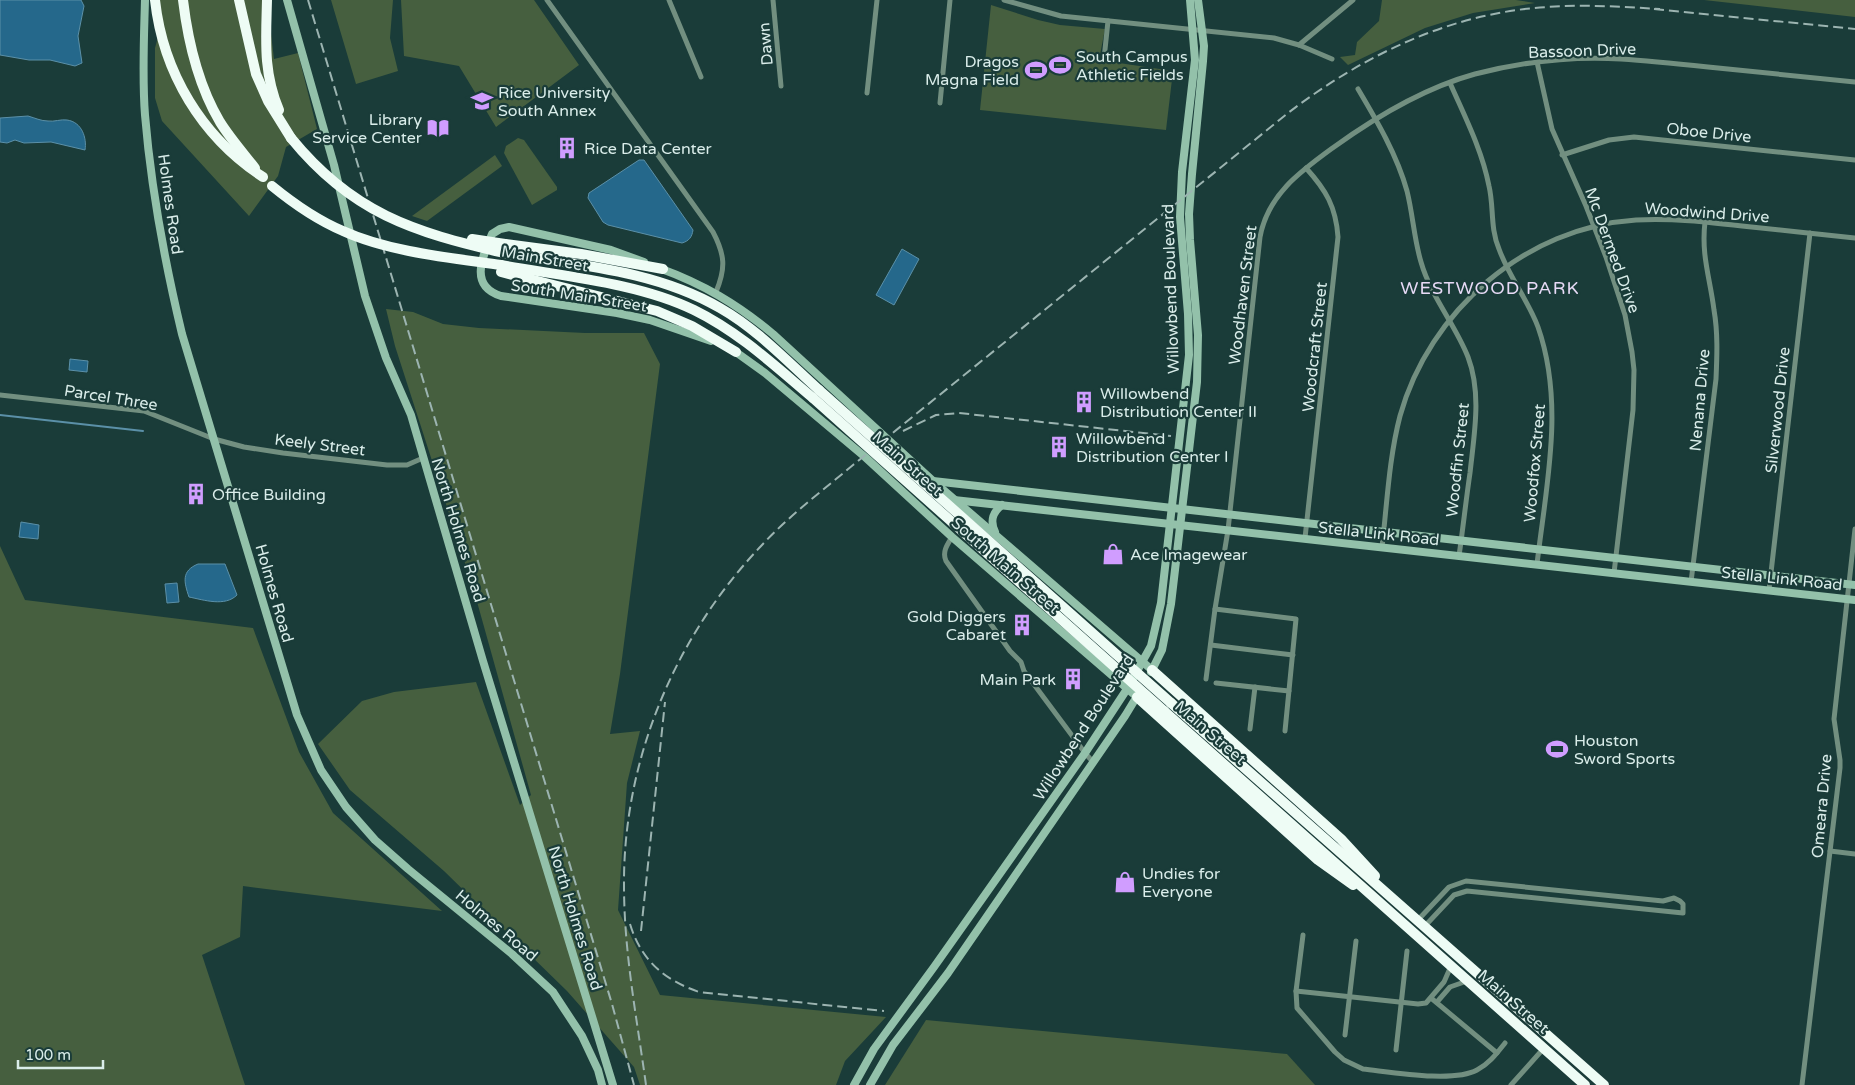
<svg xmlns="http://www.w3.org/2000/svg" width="1855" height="1085" font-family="'Varela Round',sans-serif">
<rect width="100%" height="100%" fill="#1a3c39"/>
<g fill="#465f3f">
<path d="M159 0H267L274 59 298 53 317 129 286 147 278 176 249 216 162 121 155 98V48L162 22Z"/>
<path d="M331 0H393L390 38 398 71 356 84Z"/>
<path d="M401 0H534L579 65 496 127 459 66 404 56Z"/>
<path d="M1382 0H1516L1535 3 1473 13 1425 28 1348 65 1340 57 1355 55 1357 42 1379 21Z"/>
<path d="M1704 0H1855V17Z"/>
<path d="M991 5 1038 20 1060 25 1105 29 1099 60 1173 71 1166 130 980 110Z"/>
<path d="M518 138 524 140 557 187V190L532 205 504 153 506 146Z"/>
<path d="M495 155 502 166 427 221 412 216Z"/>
<path d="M386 309 413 312 443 324 479 328 585 333H644L660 364 620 674 610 734 640 731 627 783 618 910 660 995 886 1017 845 1061 836 1085H640L634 1067 567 991 444 871 350 790 318 744 362 701 394 692 476 682 520 805 531 795 474 591 395 346Z"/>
<path d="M0 546 25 600 253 628 299 752 333 813 442 911 243 886 240 937 202 955 245 1085H0Z"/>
<path d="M926 1020 1287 1054 1315 1085H885Z"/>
</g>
<g fill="#25688b" stroke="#5b90a8">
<path d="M0 0H81L84 6 78 36 82 63 75 66 50 60H29L0 55Z"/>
<path d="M28 116C35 118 41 121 48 121 54 122 61 119 67 120 82 122 87 138 85 150L51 142 24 143 15 140 7 143 0 142V118Z"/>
<path d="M639 160H644L693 230C692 237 689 241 682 243L608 225 603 222 588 198 589 193Z"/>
<path d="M902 249 919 259 894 305 876 295Z"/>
<path d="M70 359 88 361 87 372 69 370Z"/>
<path d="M21 522 39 525 38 539 19 537Z"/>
<path d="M198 564H225L237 595C225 607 204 600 189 597 184 582 181 571 198 564Z"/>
<path d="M177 583 179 602 167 603 165 584Z"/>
</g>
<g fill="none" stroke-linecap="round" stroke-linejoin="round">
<path stroke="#5b90a8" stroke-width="2" d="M0 415 143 431"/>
<g stroke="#728f80" stroke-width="5">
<path d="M547 0 713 232C725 255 726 268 716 292"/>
<path d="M669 0 701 77"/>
<path d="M773 0 781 86"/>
<path d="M1004 0 1061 16 1274 38 1299 45 1332 59"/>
<path d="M1299 45 1353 0"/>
<path d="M1104 59 1108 21"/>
<path d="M1537 62 1552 129 1586 206 1606 257 1625 315 1632 352 1634 370 1633 410 1614 573"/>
<path d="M1450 83C1465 117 1482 150 1489 186 1494 207 1490 228 1499 249 1509 277 1528 300 1538 327 1565 404 1546 486 1537 564"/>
<path d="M1358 89C1377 121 1397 155 1407 191 1413 215 1414 239 1421 262 1431 297 1455 324 1468 357 1482 394 1474 435 1470 473 1466 500 1463 528 1459 556"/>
<path d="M867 93 877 0"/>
<path d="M940 103 950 0"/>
<path d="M1562 155 1609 140 1634 137 1855 160"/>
<path d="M0 395 144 411 214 439 244 447 283 453 387 465H407L423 458"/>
<path d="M952 537C947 545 942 552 946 561L1010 651 1021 662 1024 671 1085 753 1093 762"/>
<path d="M1305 538 1338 237C1336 207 1326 190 1306 168"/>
<path d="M1382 547C1387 504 1389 458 1400 416 1429 311 1526 227 1636 220 1672 218 1707 222 1742 226 1780 230 1817 234 1855 238"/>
<path d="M1691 582 1716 379C1717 356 1718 333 1714 310 1710 278 1701 255 1705 222"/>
<path d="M1769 590 1810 233"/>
<path d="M1215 609 1296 619 1285 731"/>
<path d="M1211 645 1293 655"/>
<path d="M1206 679 1215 609 1228 530 1260 237C1268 194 1301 171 1334 147 1377 116 1424 88 1475 74 1522 62 1573 56 1621 59 1650 61 1679 64 1708 67 1757 72 1806 77 1855 82"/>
<path d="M1216 683 1289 691"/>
<path d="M1250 729 1255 687"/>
<path d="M1830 851 1855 854"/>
<path d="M1417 921 1449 887 1466 881 1663 901 1674 898 1680 901 1683 904V913L1467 891 1454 895 1424 927"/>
<path d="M1303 935 1296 991 1297 1008 1335 1052 1344 1060 1363 1069C1391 1072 1453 1083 1477 1070 1489 1064 1497 1053 1505 1043"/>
<path d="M1296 991 1418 1004 1426 1003 1444 982 1451 966"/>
<path d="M1431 998 1497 1053"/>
<path d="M1437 1002 1450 987 1467 981"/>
<path d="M1345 1035 1356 941"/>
<path d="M1396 1050 1407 951"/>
<path d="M1511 1085 1544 1048"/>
<path d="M1802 1085 1840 768V760L1834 719 1855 529"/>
</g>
<g stroke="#93c1aa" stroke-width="8">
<path d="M145 0C144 38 142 77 145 115 151 188 165 263 182 334L297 715 321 770 346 807 375 840 408 869 512 954 553 992 582 1036 598 1070 602 1085"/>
<path d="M287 0 334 165 365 296 386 358 411 415 483 661 613 1085"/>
<path d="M644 262 611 250 509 227 500 229 492 234C482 258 469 286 501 296L617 313 650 320 711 341"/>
<path d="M659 268C703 284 737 304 773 334L933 481 1152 670"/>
<path d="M733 350 765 373 865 457 952 537 1137 697"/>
<path d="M933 481 1855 585"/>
<path d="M954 500 1855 600"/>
<path d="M995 532C990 521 992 513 1002 505"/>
<path d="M1151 672 1162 650 1171 604 1197 382 1198 335 1190 240 1189 214 1192 174 1203 61 1204 46 1198 0"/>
<path d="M854 1085 874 1049 934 967 1085 753 1127 689 1151 646 1161 603 1189 355 1188 314 1180 217 1182 172 1195 60 1190 0"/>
<path d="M870 1085 893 1045 948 973 1125 716 1139 693"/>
</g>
<g stroke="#eefcf5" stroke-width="10">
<path d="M155 0C163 73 202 137 263 177"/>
<path d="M183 0C188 42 198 85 220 122 230 138 243 153 255 168"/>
<path d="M239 0 256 74 268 101 291 138"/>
<path d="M267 0C266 40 263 72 279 110"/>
<path d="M505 244 581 254 663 269"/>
<path d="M504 253C576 265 655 270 720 308 757 329 788 362 819 390"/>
<path d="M501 265C562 276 639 283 694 310 739 332 775 366 813 398"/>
<path d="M501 272 657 311 692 326 736 352"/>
<path d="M1152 670 1341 839 1375 876"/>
<path d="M1137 697 1318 860 1353 885"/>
<path d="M1171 703 1604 1085"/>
<path d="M1164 711 1585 1085"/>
</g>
<g stroke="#9cb4b1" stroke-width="2" stroke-dasharray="10 5" stroke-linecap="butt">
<path d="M308 0 612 1004 634 1085"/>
<path d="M1654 9 1855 29"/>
<path d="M903 431 936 415 959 413 1171 436"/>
<path d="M630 924C641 960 664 980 699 992L884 1011"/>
<path d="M641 931 665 702"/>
<path d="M646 1085C637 1019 624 953 624 886 623 760 675 636 762 545 790 515 822 491 853 465L1288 113C1364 55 1450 13 1547 7 1585 4 1623 7 1660 9"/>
</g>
<g stroke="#eefcf5" stroke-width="10">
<path d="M291 138C352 213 413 232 504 253"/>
<path d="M272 186C294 204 317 220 343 231 389 252 452 258 501 265"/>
<path d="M472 239 505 244"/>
<path d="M819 390 1171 703"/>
<path d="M813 398 1164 711"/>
</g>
</g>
<defs>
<g id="stadium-bare" transform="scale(1.725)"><path d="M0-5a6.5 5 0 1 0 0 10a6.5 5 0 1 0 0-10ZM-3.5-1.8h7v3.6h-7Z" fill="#d09dff" stroke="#1a3c39" stroke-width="2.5" paint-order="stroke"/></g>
<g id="university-bare" transform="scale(1.725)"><path d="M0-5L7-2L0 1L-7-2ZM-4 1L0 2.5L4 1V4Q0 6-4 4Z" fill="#d09dff" stroke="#1a3c39" stroke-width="2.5" paint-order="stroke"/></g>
<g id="library-bare" transform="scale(1.725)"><path d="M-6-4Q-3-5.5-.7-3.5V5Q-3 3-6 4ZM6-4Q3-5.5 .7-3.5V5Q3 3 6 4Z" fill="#d09dff" stroke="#1a3c39" stroke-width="2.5" paint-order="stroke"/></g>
<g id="building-bare" transform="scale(1.725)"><path d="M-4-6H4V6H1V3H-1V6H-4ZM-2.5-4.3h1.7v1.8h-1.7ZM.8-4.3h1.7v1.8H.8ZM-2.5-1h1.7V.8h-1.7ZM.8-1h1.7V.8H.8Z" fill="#d09dff" stroke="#1a3c39" stroke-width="2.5" paint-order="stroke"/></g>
<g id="shop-bare" transform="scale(1.725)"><path d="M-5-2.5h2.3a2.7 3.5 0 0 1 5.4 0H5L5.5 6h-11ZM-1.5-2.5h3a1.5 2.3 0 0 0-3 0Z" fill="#d09dff" stroke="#1a3c39" stroke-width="2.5" paint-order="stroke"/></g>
</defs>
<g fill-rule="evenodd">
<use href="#stadium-bare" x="1060" y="65"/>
<use href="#stadium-bare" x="1036" y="70"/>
<use href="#university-bare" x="482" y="101"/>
<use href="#library-bare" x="438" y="128"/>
<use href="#building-bare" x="567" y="148"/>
<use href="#building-bare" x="1084" y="402"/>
<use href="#building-bare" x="1059" y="447"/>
<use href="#building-bare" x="196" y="494"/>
<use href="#shop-bare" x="1113" y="554"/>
<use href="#building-bare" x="1022" y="625"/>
<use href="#building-bare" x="1073" y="679"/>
<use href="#stadium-bare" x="1557" y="749"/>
<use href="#shop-bare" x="1125" y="882"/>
</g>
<g text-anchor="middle" stroke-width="4.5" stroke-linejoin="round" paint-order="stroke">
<g font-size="16" fill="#daedea" stroke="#1a3c39">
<text transform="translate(765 44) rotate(-95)" y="6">Dawn</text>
<text transform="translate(1582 50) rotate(-2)" y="6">Bassoon Drive</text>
<text transform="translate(1709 132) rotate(6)" y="6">Oboe Drive</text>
<text transform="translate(171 204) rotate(82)" y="6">Holmes Road</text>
<text transform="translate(1707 212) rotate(4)" y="6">Woodwind Drive</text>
<text transform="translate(1613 250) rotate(70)" y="6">Mc Dermed Drive</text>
<text transform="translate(545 258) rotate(10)" y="6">Main Street</text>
<text transform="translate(1170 289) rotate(-92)" y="6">Willowbend Boulevard</text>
<text transform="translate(579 295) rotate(9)" y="6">South Main Street</text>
<text transform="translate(1242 295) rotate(-83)" y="6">Woodhaven Street</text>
<text transform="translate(1314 347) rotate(-84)" y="6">Woodcraft Street</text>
<text transform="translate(111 397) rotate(9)" y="6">Parcel Three</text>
<text transform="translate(1699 400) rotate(-85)" y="6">Nenana Drive</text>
<text transform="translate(1777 410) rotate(-84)" y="6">Silverwood Drive</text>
<text transform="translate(320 444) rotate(7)" y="6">Keely Street</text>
<text transform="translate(1457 460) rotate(-84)" y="6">Woodfin Street</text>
<text transform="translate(908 463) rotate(42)" y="6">Main Street</text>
<text transform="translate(1534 463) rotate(-85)" y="6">Woodfox Street</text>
<text transform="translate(459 530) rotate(73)" y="6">North Holmes Road</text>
<text transform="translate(1379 533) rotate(6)" y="6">Stella Link Road</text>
<text transform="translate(1006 565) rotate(41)" y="6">South Main Street</text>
<text transform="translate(1782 578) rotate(6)" y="6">Stella Link Road</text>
<text transform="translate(275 593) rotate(74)" y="6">Holmes Road</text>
<text transform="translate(1083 727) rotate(-57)" y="6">Willowbend Boulevard</text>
<text transform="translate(1211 732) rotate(41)" y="6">Main Street</text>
<text transform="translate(1821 806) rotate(-85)" y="6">Omeara Drive</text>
<text transform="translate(576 918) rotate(73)" y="6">North Holmes Road</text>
<text transform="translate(497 925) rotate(40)" y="6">Holmes Road</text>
<text transform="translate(1514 1001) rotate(41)" y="6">Main Street</text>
</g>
<g font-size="16" fill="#daedea" stroke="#1a3c39" text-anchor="start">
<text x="1076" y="62">South Campus<tspan x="1076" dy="18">Athletic Fields</tspan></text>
<text x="1019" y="67" text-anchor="end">Dragos<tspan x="1019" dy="18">Magna Field</tspan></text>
<text x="498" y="98">Rice University<tspan x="498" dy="18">South Annex</tspan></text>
<text x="422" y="125" text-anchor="end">Library<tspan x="422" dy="18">Service Center</tspan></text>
<text x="584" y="154">Rice Data Center</text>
<text x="1100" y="399">Willowbend<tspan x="1100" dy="18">Distribution Center II</tspan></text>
<text x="1076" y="444">Willowbend<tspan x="1076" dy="18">Distribution Center I</tspan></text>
<text x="212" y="500">Office Building</text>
<text x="1130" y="560">Ace Imagewear</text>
<text x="1006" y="622" text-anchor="end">Gold Diggers<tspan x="1006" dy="18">Cabaret</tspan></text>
<text x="1056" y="685" text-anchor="end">Main Park</text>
<text x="1574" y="746">Houston<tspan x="1574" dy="18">Sword Sports</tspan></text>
<text x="1142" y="879">Undies for<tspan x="1142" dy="18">Everyone</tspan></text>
</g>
<g font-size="18" letter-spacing="1" fill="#e7daf6" stroke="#1a3c39">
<text x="1490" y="294">WESTWOOD PARK</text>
</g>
</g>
<path d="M18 1060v8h85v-8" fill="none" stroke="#daedea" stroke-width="2.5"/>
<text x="25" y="1060" font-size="15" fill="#daedea" stroke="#1a3c39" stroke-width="4" paint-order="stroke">100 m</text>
</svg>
